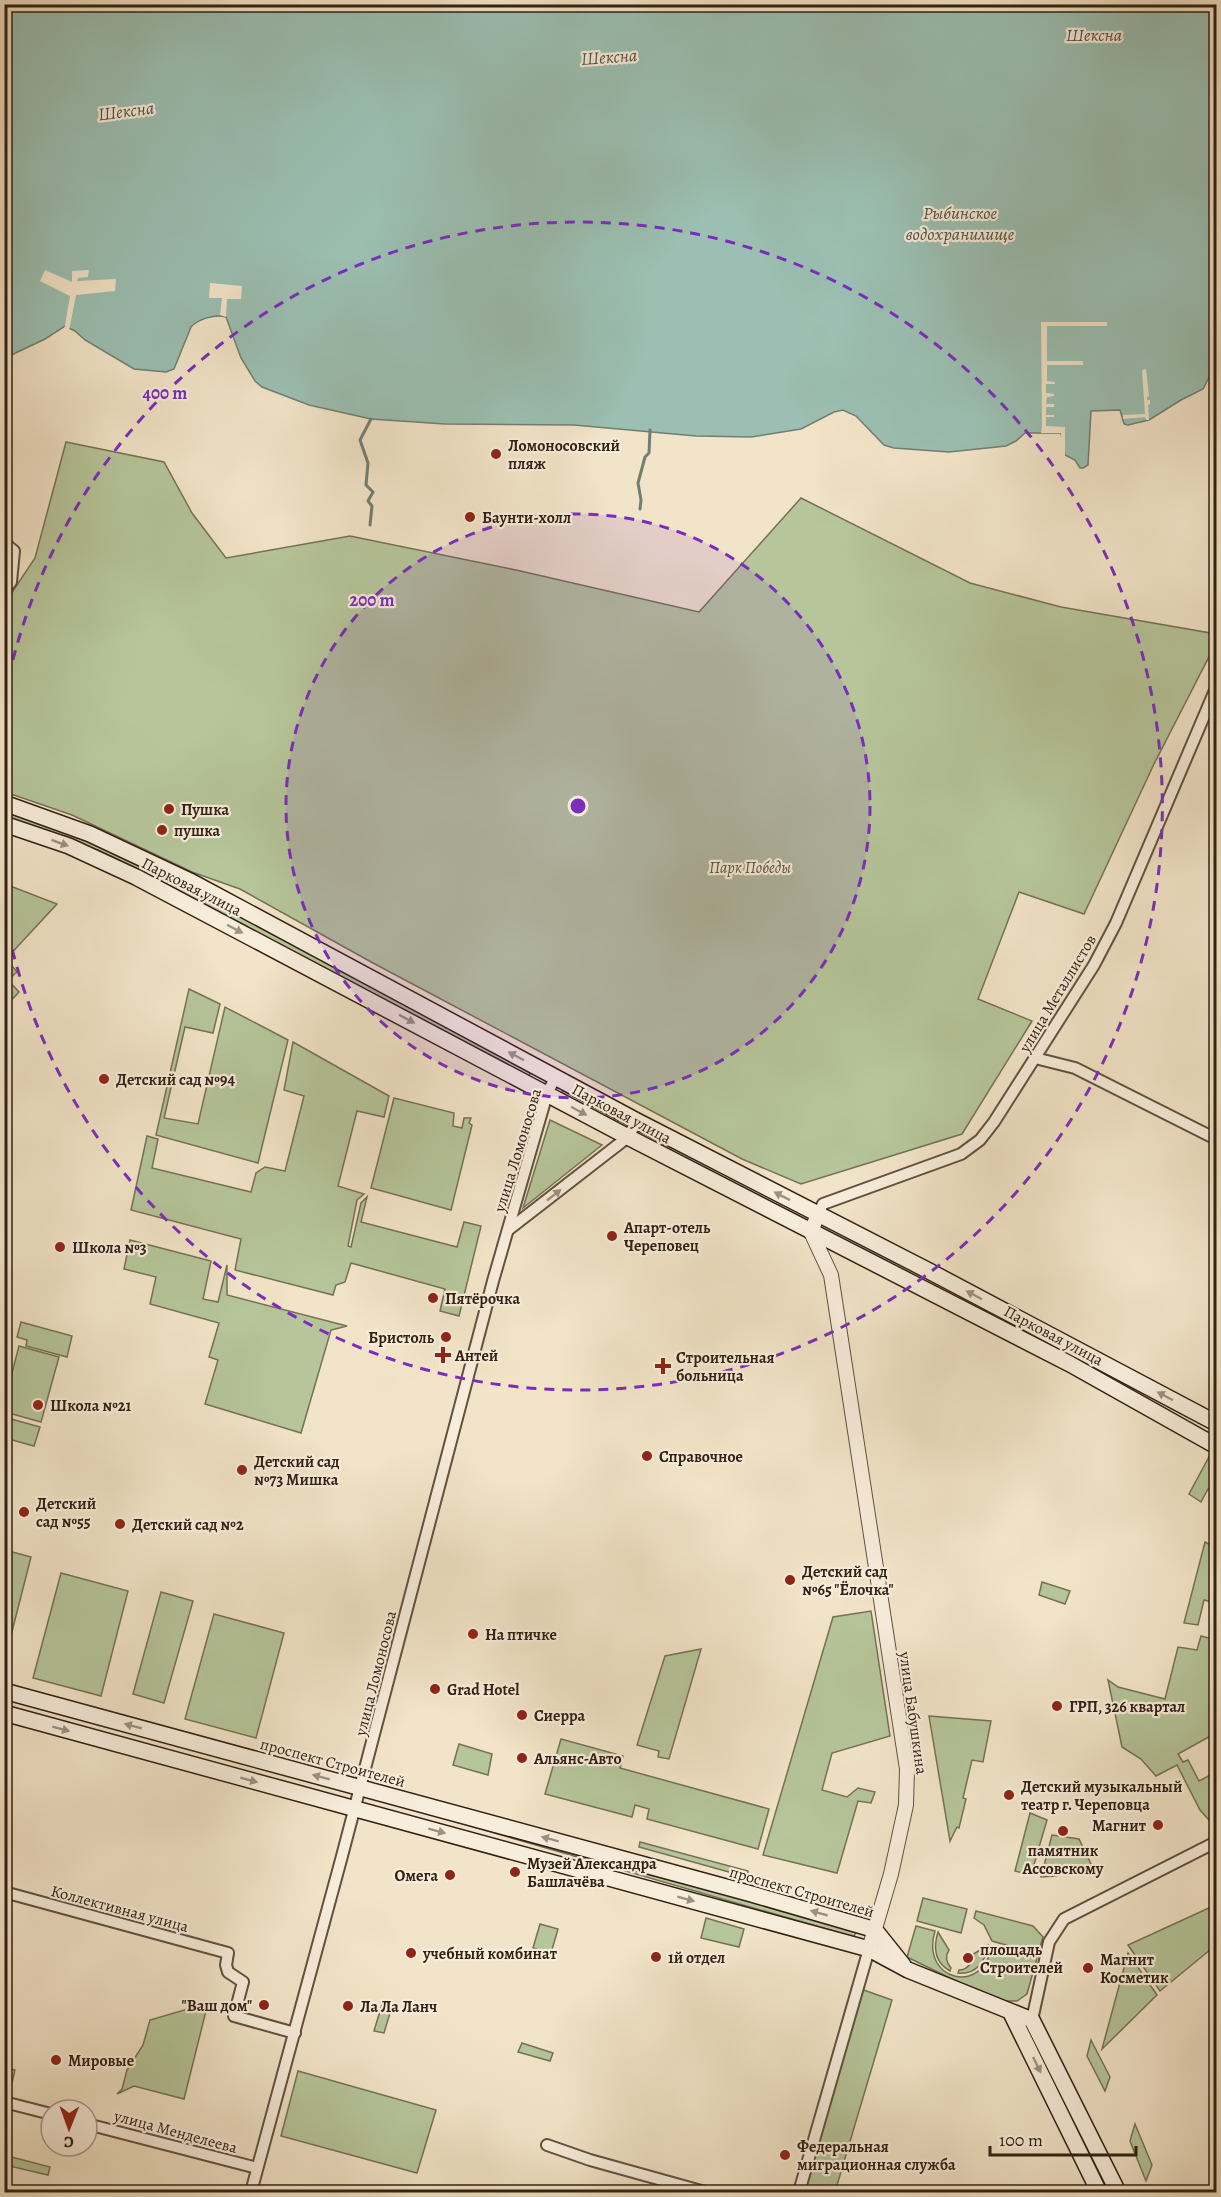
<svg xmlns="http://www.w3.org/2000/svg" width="1221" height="2197" font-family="Alegreya,serif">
<rect width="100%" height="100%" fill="#f2e4c8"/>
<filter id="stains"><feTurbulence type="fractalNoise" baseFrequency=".00333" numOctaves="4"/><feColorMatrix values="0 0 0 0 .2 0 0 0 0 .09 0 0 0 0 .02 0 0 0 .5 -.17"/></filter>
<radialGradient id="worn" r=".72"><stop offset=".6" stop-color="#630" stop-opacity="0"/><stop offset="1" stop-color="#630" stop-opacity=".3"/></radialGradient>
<g fill="#b6c59a" stroke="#747256" stroke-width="1.5">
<path d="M66 442 164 462 192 513 226 558 350 536 516 570 699 612 801 498 970 583 1061 607 1216 634V643L1154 764 1084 914 1019 892 978 999 1032 1021 962 1134 801 1184 742 1159 373 963 240 889 192 872 72 815 5 792V603L35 558Z"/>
<path d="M5 811 103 846 145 866 531 1072 528 1077 142 871 100 851 5 817Z"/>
<path d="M5 884 57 904 6 959 17 972 8 980 19 992 5 1007Z"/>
<path d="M189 989 220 1004 213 1033 185 1027 164 1118 198 1124 225 1007 288 1040 258 1163 156 1135Z"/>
<path d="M293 1042 389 1096 384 1117 357 1111 338 1186 364 1194 357 1200 348 1246 351 1247 361 1203 367 1197 361 1222 457 1247 464 1222 481 1226 459 1316 440 1311 445 1289 351 1263 345 1282 336 1285 333 1295 235 1270 241 1239 131 1210 147 1136 158 1139 152 1168 251 1192 256 1173 265 1167 285 1171 304 1096 284 1090Z"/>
<path d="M564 1089 620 1119 617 1124 561 1094Z"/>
<path d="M394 1098 454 1113 453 1126 462 1128 464 1118H471L469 1123 472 1125 451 1210 371 1188Z"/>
<path d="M550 1120 602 1145 523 1208Z"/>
<path d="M130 1240 211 1261 203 1299 218 1302 227 1265V1295L347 1326 331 1330 301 1433 205 1404 218 1360 209 1357 219 1323 150 1304 156 1277 124 1269Z"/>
<path d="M21 1322 72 1336 67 1357 26 1346 27 1340 17 1337Z"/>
<path d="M19 1346 59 1357 41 1422 5 1412V1400Z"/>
<path d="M4 1417 40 1427 34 1446 5 1438Z"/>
<path d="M1210 1455 1216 1458V1493L1208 1489 1201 1502 1189 1494Z"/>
<path d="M1205 1542 1216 1548V1603L1204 1600 1198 1625 1184 1623Z"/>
<path d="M5 1550 31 1557 5 1659 4 1550Z"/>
<path d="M61 1573 128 1591 101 1696 33 1678Z"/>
<path d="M1042 1582 1070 1591 1065 1604 1039 1595Z"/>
<path d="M161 1592 193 1601 164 1703 133 1694Z"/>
<path d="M871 1611 890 1736 832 1753 822 1790 847 1797 858 1788 875 1792 871 1803 858 1801 837 1873 763 1855 833 1617Z"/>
<path d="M214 1614 284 1633 256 1738 185 1719Z"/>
<path d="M1201 1636 1216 1640V1733L1178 1754 1183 1762 1188 1760 1199 1781 1216 1772V1816L1209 1820 1200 1810 1177 1765 1156 1776 1141 1759 1122 1747 1108 1680 1118 1687 1165 1699 1178 1647 1197 1650Z"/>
<path d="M701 1649 669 1759 658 1757 659 1751 637 1745 665 1656Z"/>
<path d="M929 1716 991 1721 983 1762 972 1760 963 1798 966 1799 959 1828 957 1827 950 1841Z"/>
<path d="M561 1739 623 1756 620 1768 769 1809 758 1849 647 1819 649 1809 635 1805 632 1817 545 1794Z"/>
<path d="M459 1744 492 1754 488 1775 453 1765Z"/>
<path d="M370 1797 857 1928 854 1937Z"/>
<path d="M1030 1813 1047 1820 1031 1875 1015 1871Z"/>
<path d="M1052 1835 1079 1839 1091 1864 1079 1871 1075 1868 1056 1876 1041 1877Z"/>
<path d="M640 1842 748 1871 747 1877 639 1847Z"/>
<path d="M923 1898 967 1909 961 1933 917 1921Z"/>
<path d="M1211 1907 1216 1916V1945L1160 1991 1128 1945Z"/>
<path d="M976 1911 1033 1926 1043 1937 1038 1954 992 1941 984 1925 974 1918Z"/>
<path d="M706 1918 744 1929 739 1947 701 1938Z"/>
<path d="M540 1924 558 1929 551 1953 533 1948Z"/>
<path d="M916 1926 935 1931C920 1981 983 1996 992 1946L1037 1958 1027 1994 1017 2001H997L907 1957Z"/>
<path d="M938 1932 949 1950C945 1956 946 1962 951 1968L950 1971C934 1962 933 1948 938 1932Z"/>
<path d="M988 1945C986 1961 976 1975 958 1973L959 1970C967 1970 973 1963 972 1955Z"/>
<path d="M1128 1953 1157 1995 1102 2049Z"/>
<path d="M858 1988 892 2000 835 2192H799Z"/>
<path d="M383 2001 393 2003 384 2033 374 2031Z"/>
<path d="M208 2003 213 2004 211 2008 207 2007 184 2099 134 2086 117 2094 122 2089 127 2070 143 2045 150 2020Z"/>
<path d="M1091 2040 1110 2077 1105 2091 1087 2056Z"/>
<path d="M522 2043 553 2053 550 2061 518 2052Z"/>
<path d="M4 2067 15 2070 8 2100 5 2099Z"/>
<path d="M298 2071 436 2110 417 2173 281 2136Z"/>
<path d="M1135 2124 1152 2165 1146 2181 1130 2141Z"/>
<path d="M4 2155 50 2167 48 2175 5 2165Z"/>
</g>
<path fill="#9bbfb2" stroke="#717f72" stroke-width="1.5" d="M5 5H1216V364L1203 389 1181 400 1149 420 1128 425 1124 424 1120 410 1091 411 1088 465 1083 468H1080L1075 460 1065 455 1061 433H1025L1016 441 1006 446 949 452 894 448 884 445 856 416 843 410 834 412 801 429 751 437 696 436 574 425 445 424 371 419 309 405 262 387 255 381 241 358 226 317C215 314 198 319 191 327L174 369 166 372 134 369 85 340 75 331 65 326 45 339 5 358Z"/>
<g fill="#f2e4c8">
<path d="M45 270 72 282V271L89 270 88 277 78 278 77 281 116 279 115 291 76 295 69 331H64L70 296 40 281Z"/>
<path d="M210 283 242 286 241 299H227L226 317 220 315 222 298H209Z"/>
<path d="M1041 322H1107V326H1047V361H1083V365H1047V381L1055 382V384H1046V393L1054 394V396L1047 397 1046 404H1054V407H1046V415H1054V417H1046V426L1065 427V459L1062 457 1061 449V433H1041L1042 427Z"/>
<path d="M1146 369 1149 396 1147 397V400H1150V404L1148 405 1149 420H1146L1145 417 1123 419V415L1145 414 1142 370Z"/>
</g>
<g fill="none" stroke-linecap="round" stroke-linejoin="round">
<g stroke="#717f72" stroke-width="3">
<path d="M640 509 641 500 638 483 645 457 649 453 650 430"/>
<path d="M370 525 372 506 368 501 373 492 366 485 368 463 360 440 371 419"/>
</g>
<g stroke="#625140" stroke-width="14">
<g id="minor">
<path d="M4 543 14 551 11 582 4 590"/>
<path d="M1035 1058 1075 1068 1216 1139"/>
<path d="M818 1214 823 1204 961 1154 980 1140 994 1122 1094 965 1116 923 1216 688"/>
<path d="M508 1230 628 1137 637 1121"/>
<path d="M4 1892 228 1953 226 1965 228 1972 243 1982 234 2016 295 2033"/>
<path d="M1032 2020 1049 1942 1064 1919 1216 1842"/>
<path d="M4 2102 51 2114"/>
<path d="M87 2124 257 2168"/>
<path d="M547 2145 590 2160 705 2192"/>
<path d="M251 2192 342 1856 493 1281 547 1094 555 1078"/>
<path d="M799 2192 869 1949"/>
</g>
</g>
<g stroke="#625140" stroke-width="16">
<path id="tertiary" d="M818 1214 811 1232 831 1275 907 1769 906 1805 891 1874 869 1949"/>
</g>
<g stroke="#322013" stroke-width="18">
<g id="secondary">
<path d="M4 803 90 834 192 882 637 1121 929 1271 1216 1423"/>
<path d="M4 824 69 846 136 877 628 1137 1070 1364 1216 1446"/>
<path d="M4 1691 748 1893 869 1928 875 1930 903 1965"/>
<path d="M4 1713 869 1949 908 1970 1032 2020 1118 2192"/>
<path d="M1011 2013 1099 2192"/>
</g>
</g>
<use href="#minor" stroke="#f7eddb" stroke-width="10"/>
<use href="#tertiary" stroke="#f7eddb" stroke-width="14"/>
<use href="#secondary" stroke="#f7eddb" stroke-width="15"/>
</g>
<defs><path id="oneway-solid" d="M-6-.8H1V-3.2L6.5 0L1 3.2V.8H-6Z" transform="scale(1.5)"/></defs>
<g fill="#9e9181">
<use href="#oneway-solid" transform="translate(60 843) rotate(20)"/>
<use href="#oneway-solid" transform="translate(235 929) rotate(28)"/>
<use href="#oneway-solid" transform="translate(407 1019) rotate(28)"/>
<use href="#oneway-solid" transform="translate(516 1056) rotate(-152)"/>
<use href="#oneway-solid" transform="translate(579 1111) rotate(28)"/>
<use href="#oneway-solid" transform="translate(554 1195) rotate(-38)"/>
<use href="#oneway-solid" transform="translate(782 1196) rotate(-153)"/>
<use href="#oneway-solid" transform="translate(974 1295) rotate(-152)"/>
<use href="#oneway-solid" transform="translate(1165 1396) rotate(-152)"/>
<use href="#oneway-solid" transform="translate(133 1726) rotate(-165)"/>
<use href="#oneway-solid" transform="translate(61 1729) rotate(15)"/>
<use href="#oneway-solid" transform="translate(321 1777) rotate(-165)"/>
<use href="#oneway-solid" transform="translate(249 1780) rotate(15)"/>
<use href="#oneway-solid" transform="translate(437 1831) rotate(15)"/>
<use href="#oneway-solid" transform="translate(550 1839) rotate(-165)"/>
<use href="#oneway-solid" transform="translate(686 1899) rotate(15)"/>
<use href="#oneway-solid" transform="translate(819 1913) rotate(-164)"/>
<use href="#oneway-solid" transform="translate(1037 2065) rotate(64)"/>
</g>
<circle cx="578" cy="806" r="292" fill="#7b2cbf" fill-opacity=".12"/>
<g fill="none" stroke="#7b2cbf" stroke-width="3" stroke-dasharray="10 8">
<circle cx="578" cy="806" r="292"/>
<path d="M5 695A584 584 0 1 1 5 917"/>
</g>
<g fill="#8f2418" stroke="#f7eddb" stroke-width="2">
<circle cx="496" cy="454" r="6"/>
<circle cx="470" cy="517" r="6"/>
<circle cx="169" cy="809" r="6"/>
<circle cx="162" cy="830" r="6"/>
<circle cx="104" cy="1079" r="6"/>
<circle cx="612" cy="1236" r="6"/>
<circle cx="60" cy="1247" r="6"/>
<circle cx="433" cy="1298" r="6"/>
<circle cx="446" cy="1337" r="6"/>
<path d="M440 1346h6v6h6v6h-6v6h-6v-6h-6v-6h6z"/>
<path d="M660 1357h6v6h6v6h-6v6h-6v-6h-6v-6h6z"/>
<circle cx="38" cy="1405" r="6"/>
<circle cx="647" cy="1456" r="6"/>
<circle cx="242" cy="1470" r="6"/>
<circle cx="24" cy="1512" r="6"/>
<circle cx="120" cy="1524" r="6"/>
<circle cx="790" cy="1580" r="6"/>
<circle cx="473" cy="1634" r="6"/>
<circle cx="435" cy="1689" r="6"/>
<circle cx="1057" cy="1706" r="6"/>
<circle cx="522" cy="1715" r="6"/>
<circle cx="522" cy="1758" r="6"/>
<circle cx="1009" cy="1795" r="6"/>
<circle cx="1158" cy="1825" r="6"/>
<circle cx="1063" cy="1831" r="6"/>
<circle cx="515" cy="1872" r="6"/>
<circle cx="450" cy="1875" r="6"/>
<circle cx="411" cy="1953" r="6"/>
<circle cx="656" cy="1957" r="6"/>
<circle cx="968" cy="1958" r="6"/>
<circle cx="1088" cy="1968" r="6"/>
<circle cx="264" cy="2005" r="6"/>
<circle cx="348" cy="2006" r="6"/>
<circle cx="56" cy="2060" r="6"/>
<circle cx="785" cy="2155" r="6"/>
</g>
<g text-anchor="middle" stroke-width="4.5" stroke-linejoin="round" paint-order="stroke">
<g font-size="16" font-weight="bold" fill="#322013" stroke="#f7eddb" text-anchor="start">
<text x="508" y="451">Ломоносовский<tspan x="508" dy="18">пляж</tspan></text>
<text x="482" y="523">Баунти-холл</text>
<text x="181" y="815">Пушка</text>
<text x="174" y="836">пушка</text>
<text x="116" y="1085">Детский сад №94</text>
<text x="624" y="1233">Апарт-отель<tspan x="624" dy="18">Череповец</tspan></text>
<text x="72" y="1253">Школа №3</text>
<text x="445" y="1304">Пятёрочка</text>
<text x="434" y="1343" text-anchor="end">Бристоль</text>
<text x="455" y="1361">Антей</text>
<text x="676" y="1363">Строительная<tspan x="676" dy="18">больница</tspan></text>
<text x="50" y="1411">Школа №21</text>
<text x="659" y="1462">Справочное</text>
<text x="254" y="1467">Детский сад<tspan x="254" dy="18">№73 Мишка</tspan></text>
<text x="36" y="1509">Детский<tspan x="36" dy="18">сад №55</tspan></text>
<text x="132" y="1530">Детский сад №2</text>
<text x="802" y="1577">Детский сад<tspan x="802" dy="18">№65 "Ёлочка"</tspan></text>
<text x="485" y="1640">На птичке</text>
<text x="447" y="1695">Grad Hotel</text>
<text x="1069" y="1712">ГРП, 326 квартал</text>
<text x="534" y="1721">Сиерра</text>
<text x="534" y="1764">Альянс-Авто</text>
<text x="1021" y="1792">Детский музыкальный<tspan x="1021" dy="18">театр г. Череповца</tspan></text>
<text x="1146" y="1831" text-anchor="end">Магнит</text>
<text x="1063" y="1856" text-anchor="middle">памятник<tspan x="1063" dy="18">Ассовскому</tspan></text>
<text x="527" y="1869">Музей Александра<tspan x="527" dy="18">Башлачёва</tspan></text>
<text x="438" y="1881" text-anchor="end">Омега</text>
<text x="980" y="1955">площадь<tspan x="980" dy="18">Строителей</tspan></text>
<text x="423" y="1959">учебный комбинат</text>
<text x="668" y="1963">1й отдел</text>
<text x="1100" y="1965">Магнит<tspan x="1100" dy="18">Косметик</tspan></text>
<text x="252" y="2011" text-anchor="end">"Ваш дом"</text>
<text x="360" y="2012">Ла Ла Ланч</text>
<text x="68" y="2066">Мировые</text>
<text x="797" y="2152">Федеральная<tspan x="797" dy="18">миграционная служба</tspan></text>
</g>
<g font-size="16" font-style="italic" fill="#5a523c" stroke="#f7eddb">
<text x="750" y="873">Парк Победы</text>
</g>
<g font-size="16" fill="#322013" stroke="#f7eddb">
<text transform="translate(192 886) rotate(27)" y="6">Парковая улица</text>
<text transform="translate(1057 993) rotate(-59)" y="6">улица Металлистов</text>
<text transform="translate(622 1113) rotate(28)" y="6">Парковая улица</text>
<text transform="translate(517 1150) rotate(-73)" y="6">улица Ломоносова</text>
<text transform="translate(1054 1335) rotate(28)" y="6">Парковая улица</text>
<text transform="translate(375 1673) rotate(-76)" y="6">улица Ломоносова</text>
<text transform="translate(914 1713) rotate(82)" y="6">улица Бабушкина</text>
<text transform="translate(333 1762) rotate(15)" y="6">проспект Строителей</text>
<text transform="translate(802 1891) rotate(16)" y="6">проспект Строителей</text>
<text transform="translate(120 1908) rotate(15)" y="6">Коллективная улица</text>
<text transform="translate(176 2131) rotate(15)" y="6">улица Менделеева</text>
</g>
<g font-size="18" font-style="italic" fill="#525043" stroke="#f7eddb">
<text x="1094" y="41">Шексна</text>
<text transform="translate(609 57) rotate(-4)" y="6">Шексна</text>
<text transform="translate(126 111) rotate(-7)" y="6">Шексна</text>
<text x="960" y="219">Рыбинское<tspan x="960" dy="21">водохранилище</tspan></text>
</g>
</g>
<circle cx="578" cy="806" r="9" fill="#7b2cbf" stroke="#f7eddb" stroke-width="3"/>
<g font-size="18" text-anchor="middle" font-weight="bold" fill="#7b2cbf" stroke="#f7eddb" stroke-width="4.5" stroke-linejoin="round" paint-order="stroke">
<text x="165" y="399">400 m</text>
<text x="372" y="606">200 m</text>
</g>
<rect width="1221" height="2197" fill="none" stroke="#f2e4c8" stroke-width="24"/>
<rect x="6" y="6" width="1209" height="2185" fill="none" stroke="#322013" stroke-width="3"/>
<rect x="12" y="12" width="1197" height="2173" fill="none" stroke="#322013" stroke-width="1.5"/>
<g transform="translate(69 2128) rotate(181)"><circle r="28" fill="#f7eddb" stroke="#a89b8b" stroke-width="1.5"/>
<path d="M0-4.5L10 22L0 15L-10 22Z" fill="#8f2418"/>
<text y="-9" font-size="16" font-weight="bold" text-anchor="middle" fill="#322013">С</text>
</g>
<path d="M990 2146v9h146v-9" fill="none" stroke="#322013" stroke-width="3"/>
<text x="999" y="2146" font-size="18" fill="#322013" stroke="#f7eddb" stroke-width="4.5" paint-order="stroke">100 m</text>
<rect width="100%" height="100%" filter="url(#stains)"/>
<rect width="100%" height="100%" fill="url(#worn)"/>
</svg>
